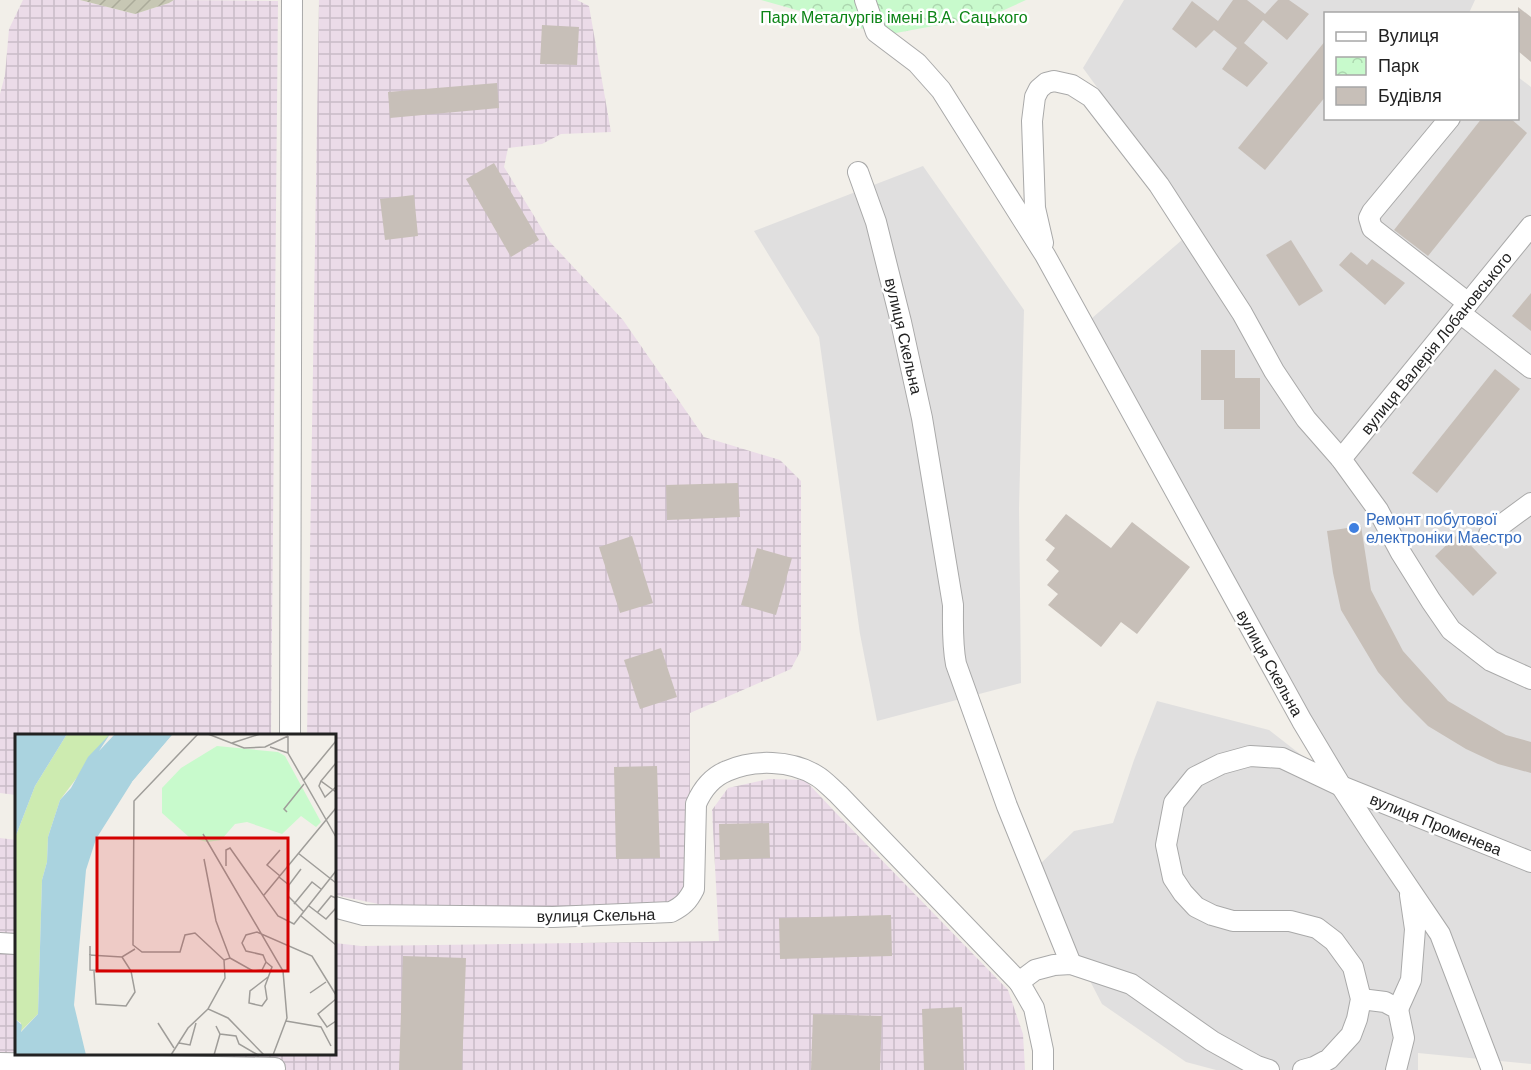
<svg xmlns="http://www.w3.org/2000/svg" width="1531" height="1070" font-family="'DM Sans',sans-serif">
<defs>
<pattern id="industrial-grid" width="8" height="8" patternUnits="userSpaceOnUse" patternTransform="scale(1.5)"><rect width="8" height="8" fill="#ebdbe8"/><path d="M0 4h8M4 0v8" fill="none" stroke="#c9bcc7"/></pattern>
<pattern id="construction-furrows" width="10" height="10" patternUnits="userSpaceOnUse" patternTransform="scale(1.5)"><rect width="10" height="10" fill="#c7c7b4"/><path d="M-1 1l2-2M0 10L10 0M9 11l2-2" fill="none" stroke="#abab9a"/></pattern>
<pattern id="park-crowns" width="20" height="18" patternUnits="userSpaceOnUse" patternTransform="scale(1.5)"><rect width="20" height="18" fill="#c8facc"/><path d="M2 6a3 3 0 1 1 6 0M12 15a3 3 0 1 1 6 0" fill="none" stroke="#acd6af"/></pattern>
</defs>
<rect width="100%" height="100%" fill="#f2efe9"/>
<g fill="#e0dfdf">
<path d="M1124 0H1475L1469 13 1326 14V118H1518V77L1531 87V854L1344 779 1091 319 1198 226 1083 68Z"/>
<path d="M923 166 1024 310 1019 508 1021 683 877 721 860 634 819 337 754 231Z"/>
<path d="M1157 701 1269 730 1341 786 1531 863V1064L1418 1053V1070H1216L1186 1062 1102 1004 1033 871 1074 831 1113 823 1134 760Z"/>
</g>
<g fill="url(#industrial-grid)">
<path d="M23 0H80L135 14 169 3 174 0 278 1 271 735 16 736V795L0 793V94L5 75 9 29Z"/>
<path d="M319 0H577L589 6 611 132 561 134 542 144 508 148 504 167 550 242 623 320 704 437 780 460 801 481V650L791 669 690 713V891L677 912 431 915 335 895 334 736H307Z"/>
<path d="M769 779 805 780 836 813 1008 990 1023 1034 1025 1070H0V838L16 840V1054H334L335 943 361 946 719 941 712 810 728 788Z"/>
</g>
<path fill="url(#construction-furrows)" d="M80 0H174L169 3 135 14Z"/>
<path fill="url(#park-crowns)" d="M761 0H1026L993 15 885 35Z"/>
<g fill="#c7bfb8">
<path d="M1233 0H1247L1265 14 1278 0H1289L1309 14 1287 40 1263 20 1244 43 1268 63 1247 87 1222 69 1237 48 1214 30 1196 48 1172 29 1192 1 1218 21Z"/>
<path d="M1518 7 1531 17V62L1518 51Z"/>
<path d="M542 25 579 27 577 65 540 64Z"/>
<path d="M1326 40V96L1265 170 1238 148Z"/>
<path d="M497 83 499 108 390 118 388 92Z"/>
<path d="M1482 118H1510L1527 133 1428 256 1394 230Z"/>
<path d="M494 163 539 240 511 257 466 179Z"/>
<path d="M414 195 418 236 385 240 380 199Z"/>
<path d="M1291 240 1323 291 1299 306 1266 255Z"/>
<path d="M1351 252 1367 265 1372 259 1405 283 1385 305 1339 265Z"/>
<path d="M1531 293V331L1512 316Z"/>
<path d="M1201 350H1235V378H1260V429H1224V400H1201Z"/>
<path d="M1495 369 1520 389 1437 493 1412 473Z"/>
<path d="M738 483 740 517 667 520 666 485Z"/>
<path d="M1066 514 1111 548 1132 522 1190 567 1137 634 1121 622 1101 647 1048 605 1058 594 1047 585 1059 571 1046 560 1055 548 1045 540Z"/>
<path d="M1361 526 1371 590 1403 651 1448 701 1506 735 1531 742V773L1498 764 1466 749 1428 726 1404 702 1378 672 1341 610 1333 573 1327 531Z"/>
<path d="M1459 533 1497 573 1473 596 1435 556Z"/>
<path d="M632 536 653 603 620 613 599 547Z"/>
<path d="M757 548 792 558 776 615 741 605Z"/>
<path d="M661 648 677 697 640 709 624 660Z"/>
<path d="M657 766 660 858 616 859 614 767Z"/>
<path d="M769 823 770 858 720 860 719 824Z"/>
<path d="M891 915 892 956 780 959 779 918Z"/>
<path d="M403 956 466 958 462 1070H399Z"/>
<path d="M962 1007 964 1070H924L922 1009Z"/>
<path d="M813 1014 882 1016 880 1070H811Z"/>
</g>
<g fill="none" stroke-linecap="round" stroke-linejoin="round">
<g stroke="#a9a9a9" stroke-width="22">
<g id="minor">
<path d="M865 0 876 32 917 63 941 90 1045 255 1302 721 1341 786 1373 835 1440 934 1492 1070"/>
<path d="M1450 118 1372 212 1369 218 1372 228 1468 303"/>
<path d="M858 172 876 222 901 322 922 418 953 605C953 625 952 644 956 664L1007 806 1071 964"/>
<path d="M1043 243 1035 208 1032 121 1035 97 1039 89 1046 83 1054 81 1072 85 1091 97 1159 185 1242 313 1274 371 1306 419 1341 459 1378 510 1401 553 1431 601 1451 630 1491 661 1531 679"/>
<path d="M1460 313 1531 368"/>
<path d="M1341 459 1531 226"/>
<path d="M1489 534 1531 503"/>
<path d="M290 736 292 0"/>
<path d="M334 907 364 915 553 917 671 912C683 906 688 901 694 889L696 804C702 790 712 777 727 771 753 759 792 760 817 776 824 780 831 788 838 794L1019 982"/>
<path d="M0 943 16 944"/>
<path d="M1361 999 1385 1002 1398 1009 1404 1038 1396 1070"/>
<path d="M1398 1009 1411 980 1415 929 1410 895"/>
<path d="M0 1063 275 1068"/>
<path d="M1043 1070V1050L1034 1008 1019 982 1035 970 1054 965 1071 964 1131 984 1212 1041 1257 1066 1269 1070"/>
<path d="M1303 1070 1314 1067 1329 1059 1351 1035 1357 1019 1361 999 1353 967 1334 941 1317 928 1290 921H1233L1212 915 1196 907 1183 893 1173 878 1166 845 1174 803 1195 777 1221 764 1250 756 1282 758 1341 786 1531 862"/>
</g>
</g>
<use href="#minor" stroke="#fff" stroke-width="20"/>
</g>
<circle fill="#3f7fe0" stroke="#fff" stroke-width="2" cx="1354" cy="528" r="6"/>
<g text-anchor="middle" stroke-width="5" stroke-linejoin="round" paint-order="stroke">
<g font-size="16" fill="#0c8416" stroke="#fff">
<text x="894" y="23">Парк Металургів імені В.А. Сацького</text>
</g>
<g font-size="16" fill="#222" stroke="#fff">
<text transform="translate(904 336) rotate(77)" y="6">вулиця Скельна</text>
<text transform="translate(1436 343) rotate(-51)" y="6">вулиця Валерія Лобановського</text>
<text transform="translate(1270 663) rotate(61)" y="6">вулиця Скельна</text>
<text transform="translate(1436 824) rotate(22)" y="6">вулиця Променева</text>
<text transform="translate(596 915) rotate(-1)" y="6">вулиця Скельна</text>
</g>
<g font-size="16" fill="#366cbe" stroke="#fff" text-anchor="start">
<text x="1366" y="525">Ремонт побутової<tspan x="1366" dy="18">електроніки Маестро</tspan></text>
</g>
</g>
<g transform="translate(15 734)">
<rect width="321" height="321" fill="#f2efe9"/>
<path d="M52 0H95L45 66 33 103 32 128 27 146 23 280 5 298 6 289 0 285V104L20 52Z" fill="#cdebb0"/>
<path d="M202 12 263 18 270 22 306 88 301 93 286 82 267 100 232 88 220 90 206 106 192 108 174 103 147 79V54L166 34Z" fill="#c8facc"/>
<path d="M0 0H52L20 52 0 104ZM95 0 84 17 100 0H158L117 48 81 105 71 136 59 271 71 321H0V285L7 291 6 298 23 280 27 146 32 128 33 103 45 66 56 54 73 23Z" fill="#aad3df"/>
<path d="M158 0 160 2 118 55 117 48Z" fill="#f2efe9"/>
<path fill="none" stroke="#9f9d99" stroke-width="1.5" d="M183 0 119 67 118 211 127 218H165L170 201 180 199 209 226M193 0 229 14 250 13 273 2M273 2V19L321 103M217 9 245 0M255 13 273 19M321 29 306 47 321 58M288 47 321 7M306 47 304 52 310 63 321 53M272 78 269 75 289 50M188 100 268 237 272 284 258 321M265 116 252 131 265 142M283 119 321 149M189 125 201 187 215 224M211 132V116L215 114 263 182 279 190 321 137M264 143 274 151 286 135M274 151 273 162 289 178M249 161 321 74M279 170 297 148 306 155M294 172 311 185 321 174M302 179 316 162 321 164M286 182 321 211M75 212V236L116 237M74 221 107 223 120 215M215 224 238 237 247 236 251 228 248 221 231 217 227 209 231 201 242 198 297 222 321 261M215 224 209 226 210 244 193 275 213 284 249 321M251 228 257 233 250 252 252 265 247 272 234 269 235 257 253 243M79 237 81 270 111 272 120 258 116 237 107 223M295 259 311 248M321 265 303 280 312 293 321 287M271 287 306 293 316 312M143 289 159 314M201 292 205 300 221 302 224 310 243 321M164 309 175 311 181 289M156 321 173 294 193 275M199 321 205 300"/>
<path fill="#d40000" fill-opacity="0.15" stroke="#d40000" stroke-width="3" d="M82 104H273V237H82Z"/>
<rect width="321" height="321" fill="none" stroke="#222" stroke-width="3"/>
</g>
<rect x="1324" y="12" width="195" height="108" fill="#ffffff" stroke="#a7a7a7" stroke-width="1.5"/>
<rect x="1336" y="32" width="30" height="9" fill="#ffffff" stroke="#a7a7a7" stroke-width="1.5"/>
<text x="1378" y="42" font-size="18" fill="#222222">Вулиця</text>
<rect x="1336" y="57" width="30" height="18" fill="url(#park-crowns)" stroke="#a7a7a7" stroke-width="1.5"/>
<text x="1378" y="72" font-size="18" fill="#222222">Парк</text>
<rect x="1336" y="87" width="30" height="18" fill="#c7bfb8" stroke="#a7a7a7" stroke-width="1.5"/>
<text x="1378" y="102" font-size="18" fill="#222222">Будівля</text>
</svg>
